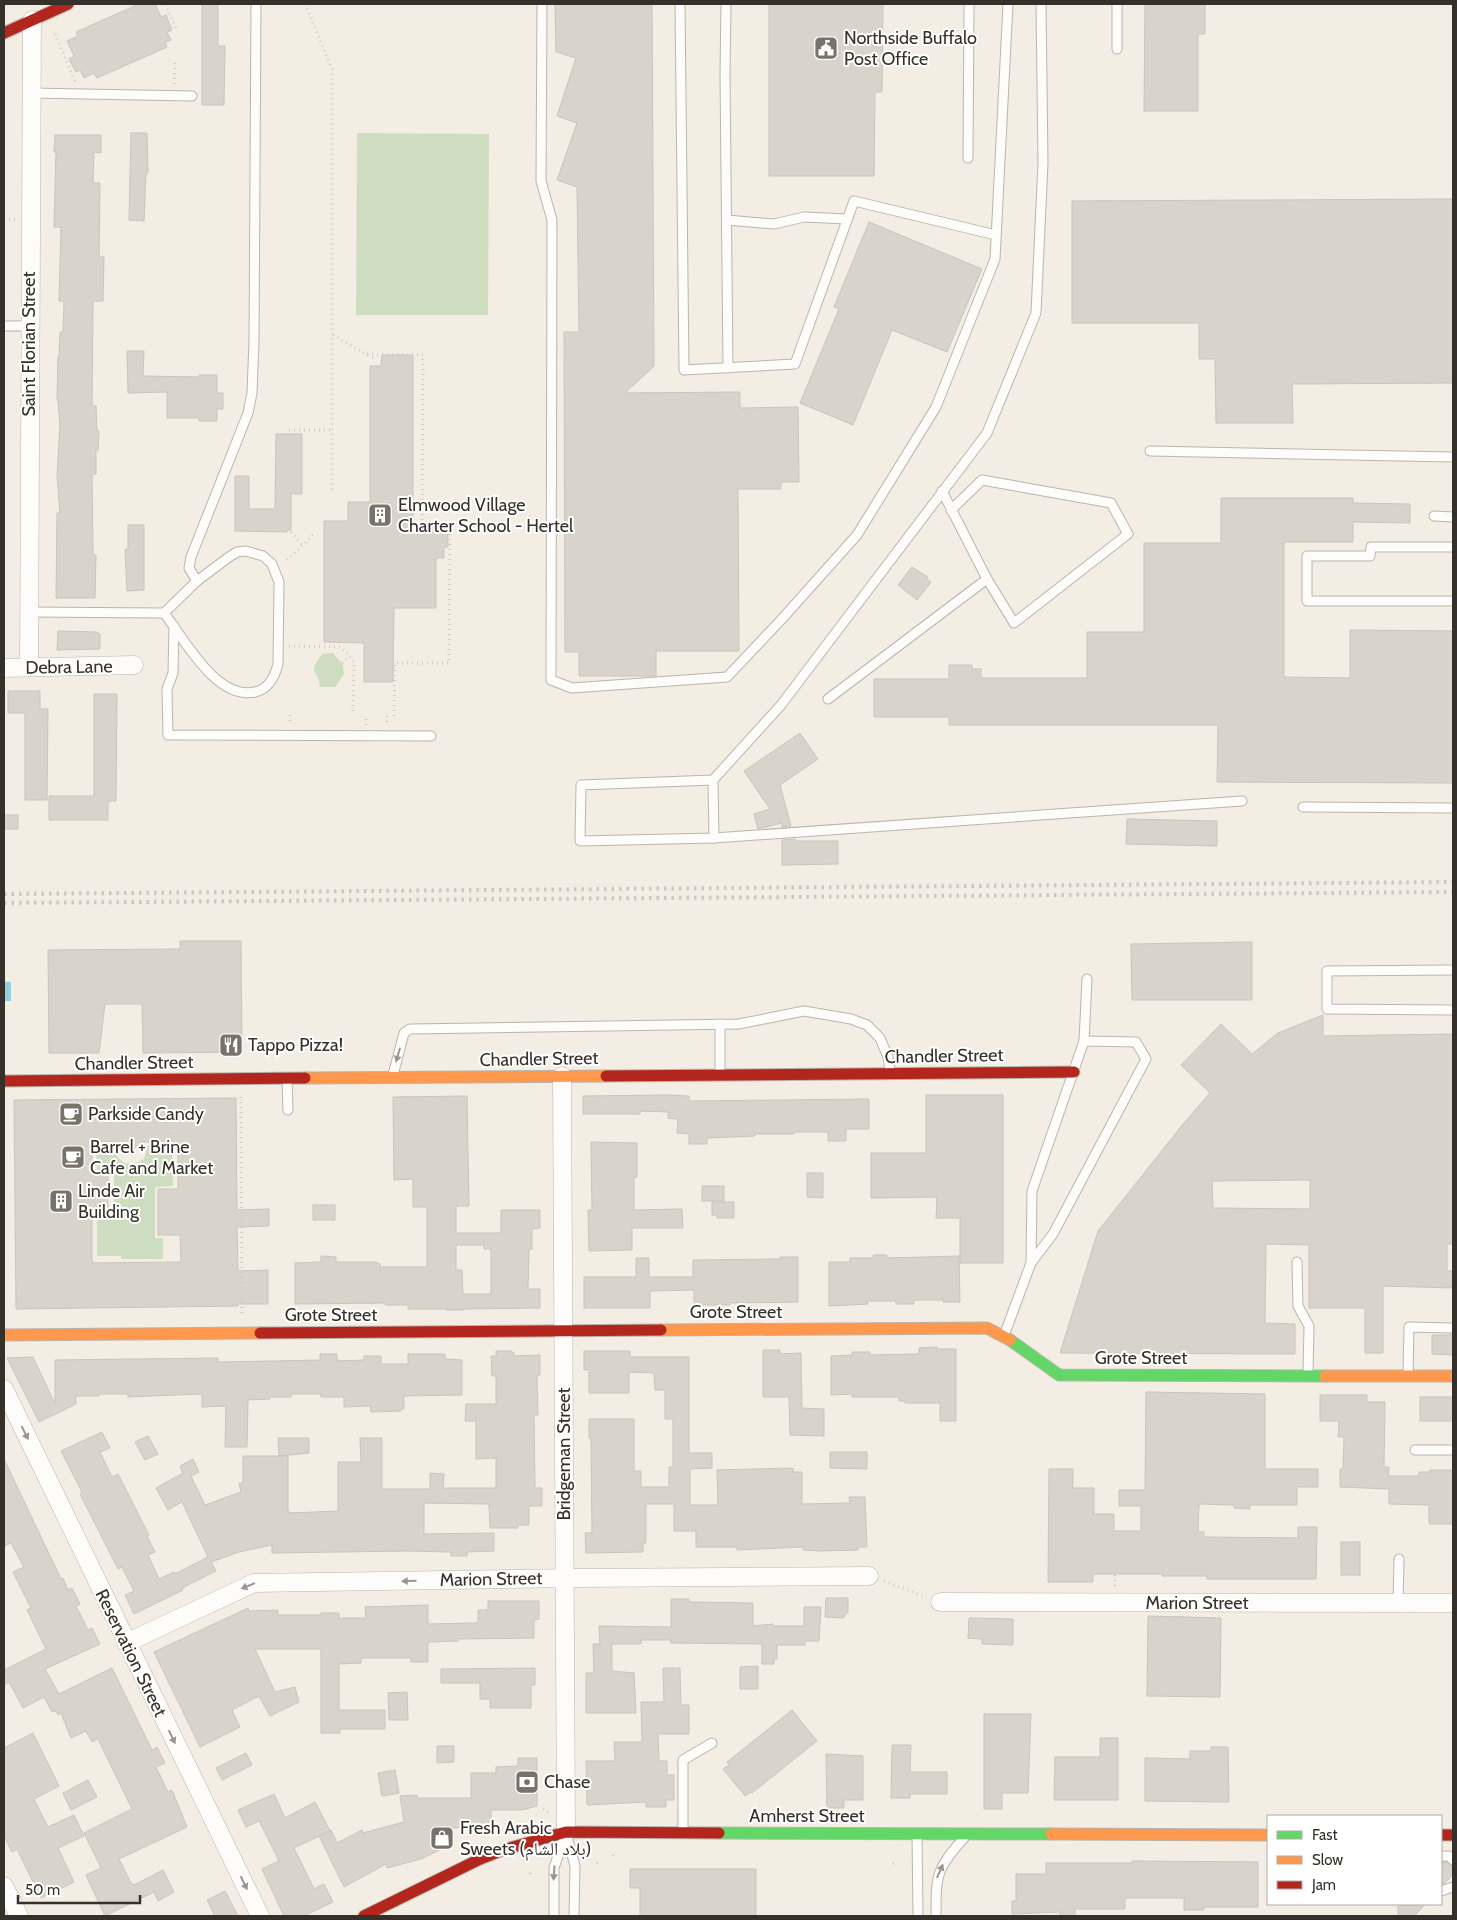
<svg xmlns="http://www.w3.org/2000/svg" width="1457" height="1920" font-family="Cabin,'Noto Naskh Arabic',sans-serif">
<rect width="100%" height="100%" fill="#f3ede3"/>
<g fill="#ceddbf">
<path d="M357 133 489 134 488 315H356Z"/>
<path d="M333 653 343 665 344 674 335 687H320C319 668 306 676 322 654Z"/>
<path d="M96 1146H113C118 1164 129 1169 144 1159L148 1146H172L173 1186 155 1187V1238H163V1259H121V1256H97V1217H114V1171H97Z"/>
</g>
<rect fill="#92d2e0" x="4" y="982" width="7" height="19"/>
<g fill="#d9d4cb" stroke="#c9c4bc" fill-rule="evenodd">
<path d="M139 4H155L161 17 166 15 172 30 167 32 171 40 165 42 167 47 97 78 94 73 84 78 80 70 76 72 69 59 74 56 67 41 78 36 76 32Z"/>
<path d="M202 4H218V46H225L224 105H202Z"/>
<path d="M555 4H652L654 366 625 393 740 392V408L798 407 799 482H781V489H738L739 651H656V676H579V652H565L564 332H579L577 187 557 180 577 123 557 116 576 58 556 52Z"/>
<path d="M769 4H883L882 92H875L874 176H769Z"/>
<path d="M1145 4H1205V34H1198V111H1144Z"/>
<path d="M131 133H147L148 173H146L144 221 129 220Z"/>
<path d="M55 135H101V153L94 152 93 183H100L99 257H104L103 301H93L92 406H96L97 431H99L98 450H96V474H92L93 555H96L95 598H56L57 513H60L57 475 60 425 58 400H57L58 356H59L60 332H63L64 301H59L61 227H54L56 152H54Z"/>
<path d="M1453 199V383L1292 384 1293 423H1216L1215 359H1199V323H1072V201Z"/>
<path d="M869 222 982 269 947 352 892 330 853 425 800 403 839 309 834 307Z"/>
<path d="M127 351H144L143 376 199 377V375H217V393H223V409H217V421H199V418H167V392L128 393Z"/>
<path d="M382 355H413V527H448V547H444V558H436V608H394L393 682H364V643L324 642V521H348V502H370V366H381Z"/>
<path d="M276 434H302V494H291V530H287V532L235 531V476H249V509H275Z"/>
<path d="M1221 498H1353V503L1410 504V523L1353 522V542H1284V677L1350 678V630L1453 631V783L1217 782 1218 725H949V717H874V679H949V665H972V669H981V678H1087V632H1144V543H1221Z"/>
<path d="M128 525H144V590L127 591 125 550 128 549Z"/>
<path d="M912 567 928 577 926 579 931 582 917 600 898 585Z"/>
<path d="M58 631 97 632V633L100 634V649L57 650Z"/>
<path d="M8 691H40V709H48L47 800H25V713H8Z"/>
<path d="M94 694H117L116 801H108V820H49V796H94Z"/>
<path d="M800 733 818 759 780 785 791 826 782 827V823L758 829 754 814 770 809 744 771Z"/>
<rect x="4" y="815" width="14" height="14"/>
<path d="M1127 819 1217 821V846L1126 844Z"/>
<path d="M795 839 796 841H838V864L782 865V840Z"/>
<path d="M180 941H241L242 1052 143 1053 142 1004H105L99 1053H49L48 950 180 949Z"/>
<path d="M1252 942V1000H1132L1131 944Z"/>
<path d="M1323 1015V1036L1453 1034V1244H1447V1271H1453V1288L1383 1286V1353H1365V1308H1309V1245L1266 1244 1265 1323 1295 1324V1354L1060 1353 1098 1231 1184 1123 1210 1093 1181 1065 1221 1024 1252 1054 1278 1033ZM1310 1180V1209L1213 1208 1212 1181Z"/>
<path d="M668 1095 689 1096V1101L869 1099V1129H846V1141H828V1132H794V1134H755V1136L707 1138V1144H689V1134L677 1133 678 1119 668 1118V1112L640 1111V1114H583V1096Z"/>
<path d="M926 1095H1003V1263H960V1218H936L937 1197 871 1198V1153H926Z"/>
<path d="M467 1096 469 1206H456V1233H501V1210H540V1228L532 1229V1249H529L528 1289H540V1308L463 1309V1310H446V1309H408V1305H385V1303L295 1304V1263L321 1262V1256L336 1257V1262H375L380 1264V1267H427V1207H413V1179L394 1180 393 1097ZM456 1245H484V1249H491V1294H463L462 1270H456Z"/>
<path d="M236 1098 237 1210 269 1209V1226L237 1227 238 1271 268 1270V1304H238V1306L16 1309 14 1100ZM92 1142H125L132 1152 140 1142H178V1189H158V1235H180L181 1262 92 1263V1214H108V1175H92Z"/>
<path d="M591 1142 637 1143V1177H634V1210L682 1209 683 1228H632V1250L589 1251 588 1210H592Z"/>
<path d="M807 1173H823V1198L807 1197Z"/>
<rect x="702" y="1186" width="22" height="15"/>
<path d="M712 1202H734V1218H717V1215H712Z"/>
<rect x="313" y="1205" width="22" height="15"/>
<path d="M873 1255H887V1258L959 1256 960 1302H943V1300H914V1304H896V1301H868V1304L829 1306V1262H850V1258H873Z"/>
<path d="M780 1257H798V1302L730 1303V1305H694V1290L650 1291V1308H584V1277H636V1258H649V1277H693V1260L780 1259Z"/>
<path d="M1432 1335H1453V1355L1432 1354Z"/>
<path d="M937 1347V1349H956V1421H940V1403H905L904 1401H899V1397H852V1394L831 1395V1356L852 1355V1352H870V1355L919 1354V1348Z"/>
<path d="M763 1350H780V1354L801 1353 802 1408 824 1409V1436L790 1435 789 1397H763Z"/>
<path d="M496 1351H511L514 1353V1356L540 1355V1375H537L538 1415H534L535 1488H542V1506H529V1525H518V1528H490L489 1504 424 1503V1534L494 1533V1551L467 1552V1556H451V1552L407 1551 272 1553V1545L239 1552 211 1562 216 1571 182 1588 183 1590 134 1614 125 1595 134 1591 122 1567 118 1569 80 1494 82 1492 61 1451 102 1432 110 1448 100 1452 112 1477 118 1474 149 1535 147 1536 155 1552 148 1555 159 1579 174 1572 175 1574 208 1557 182 1502 168 1510 156 1488 183 1473 180 1466 193 1459 199 1472 191 1476 205 1505 241 1492 239 1483H243V1456H288V1510L289 1513 338 1511V1462H361L360 1438H382V1489H430V1473L444 1474 443 1488H496V1458L476 1459V1421H465L466 1404H496V1376H492L491 1356H496Z"/>
<path d="M584 1351H630V1357H689V1453H712V1468L690 1469V1505H718L717 1470 793 1468V1472H802V1504L850 1503 849 1497H865L867 1547H858V1550L820 1551 803 1550V1547L737 1550V1547H696V1531H674V1504H646V1543H643V1552L586 1553 585 1533H592L591 1438H589V1419H634V1471H641V1487H669V1467H673V1419H665V1390H655L654 1373 629 1372V1393H589V1370H584Z"/>
<path d="M320 1354H337V1361L364 1360V1356H381V1364H408V1354H445V1359L462 1360V1395L404 1396V1409H401V1411L371 1412 370 1406 344 1407V1397H321V1394H291V1397H270V1399L248 1400 247 1447H225L226 1406 202 1407V1394L128 1397V1394H99V1396H76V1404L39 1422 7 1358 33 1357 55 1404V1360L218 1358V1362L275 1361 320 1360Z"/>
<path d="M1146 1392 1265 1394V1469H1318V1487H1297V1505H1250V1509L1234 1508V1505L1199 1504 1198 1532H1204V1537L1298 1538V1527H1317L1316 1579H1207V1576H1162V1574H1093V1582H1048L1049 1469H1073V1488H1094V1514H1114V1531H1141V1506H1119V1490H1145Z"/>
<path d="M1320 1395H1367V1402H1385L1384 1467H1389L1388 1476H1419V1472H1430V1470H1453V1524H1429V1505L1389 1504V1489L1340 1487V1469H1343L1344 1437H1338L1339 1421H1320Z"/>
<rect x="1420" y="1397" width="33" height="24"/>
<path d="M148 1436 158 1454 145 1460 135 1442Z"/>
<path d="M278 1438H309V1453L279 1456Z"/>
<path d="M830 1452H867V1469L830 1468Z"/>
<path d="M4 1459 61 1579 63 1578 68 1590 72 1588 80 1604 76 1606 88 1630 92 1628 100 1644 45 1669 59 1694 112 1668 152 1750 157 1747 165 1763 156 1767 168 1792 172 1790 187 1827 119 1859 131 1883 134 1885 163 1870 174 1892 158 1901 154 1892 105 1916 86 1875 101 1868 84 1833 132 1809 98 1739 92 1742 86 1731 71 1738 61 1713 58 1715 56 1711 52 1712 44 1697 23 1708 9 1682 4 1685V1670L46 1649 27 1610 31 1608 13 1572 24 1567 11 1543 4 1546Z"/>
<rect x="1341" y="1542" width="19" height="33"/>
<path d="M826 1598H848V1612L843 1618 825 1617Z"/>
<path d="M671 1599H689V1602L753 1603V1626L773 1624V1626H804V1607H821L819 1641H805V1645H777V1659H774V1664H762V1644L671 1643V1640H641V1644H612V1671L634 1673 636 1713H586V1673H594L593 1644H600L599 1626 671 1627Z"/>
<path d="M488 1601H539V1619L534 1620V1638L458 1639V1641L428 1642V1662H411V1658H361V1663L339 1664V1710H385V1729H340V1733H321V1649H255L275 1692 295 1687 299 1702 270 1716 259 1696 232 1710 240 1727 200 1747 154 1652 248 1608 249 1611 278 1610V1615H321V1613H339V1618H366L365 1607 428 1605V1624L476 1623 478 1622V1610H488Z"/>
<path d="M1148 1616 1221 1618 1220 1697 1147 1696Z"/>
<path d="M969 1618 1013 1619V1645L982 1644V1639L968 1638Z"/>
<path d="M758 1666V1689H740V1667Z"/>
<path d="M535 1668V1685H531V1708H490V1699H480V1683H441V1669Z"/>
<path d="M663 1668H680L681 1705H689V1734H658L659 1761H667V1775H674V1800H666V1807H646V1802L587 1805 586 1761H615L614 1742H642L641 1702H664Z"/>
<path d="M407 1692 408 1720H389L388 1693Z"/>
<path d="M792 1710 817 1741 752 1793 751 1792 745 1796 723 1769 729 1765 727 1762Z"/>
<path d="M984 1714H1031L1028 1793H1002V1809H984Z"/>
<path d="M33 1733 59 1786 34 1799 48 1827 74 1815 84 1836 58 1848 74 1882 41 1898 17 1849 12 1852 4 1836V1748Z"/>
<path d="M1100 1738H1118V1800H1054L1055 1757H1100Z"/>
<path d="M892 1745H911L910 1772H947V1794H910V1798H891Z"/>
<path d="M437 1746H454V1762L437 1763Z"/>
<path d="M1211 1747H1228L1229 1802 1145 1801V1758L1190 1759V1751H1211Z"/>
<path d="M246 1753 252 1765 222 1780 216 1768Z"/>
<path d="M826 1754 863 1756V1800H844V1808H827Z"/>
<path d="M518 1758H537V1806L522 1810H491V1824H487V1827L450 1828V1845L421 1859 387 1868 386 1864 344 1887 319 1836 331 1830 337 1843 362 1830 363 1833 404 1822 400 1796 417 1795V1798H471V1773H496V1767L518 1766Z"/>
<path d="M395 1770 399 1793 382 1796 378 1773Z"/>
<path d="M88 1780 97 1797 71 1810 63 1793Z"/>
<path d="M274 1794 285 1818 315 1802 330 1831 294 1848 314 1889 324 1884 333 1902 304 1916H284L262 1869 279 1861 259 1821 246 1827 238 1810Z"/>
<path d="M1132 1861 1258 1862V1907H1204V1910H1184V1898H1125V1909H1075V1916H1060V1912L1012 1914V1901H1016V1874H1046V1863H1132Z"/>
<path d="M1441 1862H1446L1453 1866V1874L1445 1883 1441 1884Z"/>
<path d="M630 1869H756V1916H640V1888H630Z"/>
<path d="M225 1891 238 1916H215L207 1900Z"/>
<path d="M1398 1904H1426L1414 1916H1398Z"/>
</g>
<g fill="none" stroke-linecap="round" stroke-linejoin="round">
<g stroke="#bab5ae" stroke-width="11">
<g id="lane">
<path d="M542 4 541 181 552 220 551 680 572 688 727 677 781 620 857 535 936 407 995 259 1008 4"/>
<path d="M680 4 684 370 795 364 854 201 996 235"/>
<path d="M726 4 725 74 728 368"/>
<path d="M1117 49V4"/>
<path d="M31 93 192 96"/>
<path d="M968 158 969 4"/>
<path d="M727 220 774 224 804 217 847 219"/>
<path d="M4 326H29"/>
<path d="M1150 451 1453 457"/>
<path d="M951 510 982 480 1111 503 1128 534 1014 623 987 579"/>
<path d="M1434 516 1453 517"/>
<path d="M1453 547H1371L1370 556H1307V601H1453"/>
<path d="M197 581 189 568 191 557 248 413 252 393 254 341 256 4"/>
<path d="M29 612 164 613 197 581 229 557 237 552 246 551 263 556 272 564 279 582 278 664C275 676 269 689 255 692 216 700 185 640 164 613"/>
<path d="M174 626 173 673 167 689 168 735 431 736"/>
<path d="M828 699 987 579 942 491"/>
<path d="M713 780 581 785 580 841 714 838 713 780 781 705 987 433 1036 313 1043 163 1041 4"/>
<path d="M1303 807 1453 808"/>
<path d="M714 838 1242 801"/>
<path d="M1453 970 1327 971V1009L1453 1010"/>
<path d="M720 1024V1074"/>
<path d="M1084 1041 1087 979"/>
<path d="M393 1075 404 1033 410 1029 739 1024 804 1011 851 1019 867 1025 880 1038 888 1057 890 1071"/>
<path d="M287 1079 288 1110"/>
<path d="M1297 1262 1298 1306 1309 1326 1308 1373"/>
<path d="M1005 1333 1031 1263 1053 1234 1146 1059 1136 1042 1084 1041 1032 1191 1031 1263"/>
<path d="M1408 1375 1409 1327 1453 1328"/>
<path d="M1415 1450H1453"/>
<path d="M1398 1603 1399 1559"/>
<path d="M683 1830V1760L712 1743"/>
<path d="M566 1833 575 1866 574 1916"/>
<path d="M917 1834 918 1916"/>
<path d="M1441 1856H1449L1453 1860"/>
<path d="M1441 1891 1453 1887"/>
<path d="M554 1916V1868L565 1835"/>
<path d="M936 1916C936 1875 936 1869 964 1838"/>
</g>
</g>
<g stroke="#bab5ae" stroke-width="19">
<g id="street">
<path d="M29 667 32 20"/>
<path d="M4 668 134 665"/>
<path d="M562 1076 566 1832"/>
<path d="M4 1389 260 1916"/>
<path d="M940 1602 1453 1603"/>
<path d="M126 1643 254 1583 575 1578 869 1576"/>
<path d="M4 1886 19 1916"/>
</g>
</g>
<g stroke="#bab5ae" stroke-width="13">
<g id="fast">
<path d="M1010 1340 1059 1375 1325 1376"/>
<path d="M719 1833 1051 1834"/>
</g>
</g>
<g stroke="#bab5ae" stroke-width="13">
<g id="slow">
<path d="M305 1078 606 1076"/>
<path d="M661 1330 987 1328 1010 1340"/>
<path d="M4 1335 260 1333"/>
<path d="M1325 1376H1453"/>
<path d="M1051 1834 1268 1835"/>
</g>
</g>
<g stroke="#bab5ae" stroke-width="13">
<g id="jam">
<path d="M4 33 68 4"/>
<path d="M606 1076 1074 1072"/>
<path d="M4 1081 305 1078"/>
<path d="M260 1333 661 1330"/>
<path d="M1441 1835H1453"/>
<path d="M364 1916 478 1860 503 1850 566 1832 719 1833"/>
</g>
</g>
<g stroke="#cfcdc8" stroke-width="3" stroke-dasharray="1 4" stroke-linecap="butt">
<path d="M165 4 176 28"/>
<path d="M305 4 332 69V491"/>
<path d="M55 34 76 84"/>
<path d="M174 84 175 62"/>
<path d="M4 219H16"/>
<path d="M333 335 373 358"/>
<path d="M367 354 423 355 422 525"/>
<path d="M289 430H332"/>
<path d="M291 532 302 545"/>
<path d="M287 560 314 534"/>
<path d="M289 646 341 647 354 661 353 715"/>
<path d="M342 663 349 656"/>
<path d="M290 715V724"/>
<path d="M387 716V726"/>
<path d="M394 716 395 663H449L450 526H416"/>
<path d="M366 725V715"/>
<path d="M241 1097 242 1314"/>
<path d="M170 1098V1143"/>
<path d="M1115 1575V1587"/>
<path d="M884 1581 925 1597"/>
<path d="M543 1809 549 1813"/>
<path d="M613 1855 614 1858"/>
<path d="M597 1863 599 1866"/>
<path d="M893 1864 896 1861"/>
<path d="M530 1874 531 1871"/>
<path d="M756 1916H760"/>
</g>
<use href="#lane" stroke="#fdfcfb" stroke-width="9"/>
<use href="#street" stroke="#fdfcfb" stroke-width="18"/>
<use href="#fast" stroke="#63d668" stroke-width="11"/>
<use href="#slow" stroke="#ff974d" stroke-width="11"/>
<use href="#jam" stroke="#b3261e" stroke-width="11"/>
<g stroke="#c9c8c4" stroke-width="4" stroke-dasharray="2.5 5" stroke-linecap="butt">
<path d="M4 894 1453 882"/>
<path d="M4 903 1453 892"/>
</g>
</g>
<defs><path id="oneway-solid" d="M-6-.8H1V-3.2L6.5 0L1 3.2V.8H-6Z" transform="scale(1.25)"/></defs>
<g fill="#999692">
<use href="#oneway-solid" transform="translate(398 1055) rotate(106)"/>
<use href="#oneway-solid" transform="translate(25 1433) rotate(64)"/>
<use href="#oneway-solid" transform="translate(409 1581) rotate(179)"/>
<use href="#oneway-solid" transform="translate(248 1586) rotate(158)"/>
<use href="#oneway-solid" transform="translate(172 1737) rotate(64)"/>
<use href="#oneway-solid" transform="translate(940 1871) rotate(-66)"/>
<use href="#oneway-solid" transform="translate(554 1873) rotate(94)"/>
<use href="#oneway-solid" transform="translate(244 1883) rotate(64)"/>
</g>
<defs>
<g id="civic-square" transform="scale(1.25)"><rect x="-9" y="-9" width="18" height="18" rx="4" fill="#78726a" stroke="#fff"/><path d="M-.6-6.5H3V-4.5H.6V-3L4-1V1h2V6H-6V1h2V-1L-.6-3ZM-1.2 2.5V6h2.4V2.5Z" fill="#fff"/></g>
<g id="building-square" transform="scale(1.25)"><rect x="-9" y="-9" width="18" height="18" rx="4" fill="#78726a" stroke="#fff"/><path d="M-4-6H4V6H1V3H-1V6H-4ZM-2.5-4.3h1.7v1.8h-1.7ZM.8-4.3h1.7v1.8H.8ZM-2.5-1h1.7V.8h-1.7ZM.8-1h1.7V.8H.8Z" fill="#fff"/></g>
<g id="restaurant-square" transform="scale(1.25)"><rect x="-9" y="-9" width="18" height="18" rx="4" fill="#78726a" stroke="#fff"/><path d="M-5-6h1v4h1v-4h1v4h1v-4h1v5L-1.5 .5V6h-2V.5L-5-1ZM5-6V6H3V1.5H1.5Q1.5-4 5-6Z" fill="#fff"/></g>
<g id="cafe-square" transform="scale(1.25)"><rect x="-9" y="-9" width="18" height="18" rx="4" fill="#78726a" stroke="#fff"/><path d="M-5.5-4.5H6V0H3Q3 3.5 0 3.5H-2.5Q-5.5 3.5-5.5 0ZM3-3.2v2h1.7v-2ZM-6 4.5H4V6H-6Z" fill="#fff"/></g>
<g id="bank-square" transform="scale(1.25)"><rect x="-9" y="-9" width="18" height="18" rx="4" fill="#78726a" stroke="#fff"/><path d="M-6-4H6V4H-6ZM0-2.3a2.3 2.3 0 1 0 0 4.6a2.3 2.3 0 1 0 0-4.6Z" fill="#fff"/></g>
<g id="shop-square" transform="scale(1.25)"><rect x="-9" y="-9" width="18" height="18" rx="4" fill="#78726a" stroke="#fff"/><path d="M-5-2.5h2.3a2.7 3.5 0 0 1 5.4 0H5L5.5 6h-11ZM-1.5-2.5h3a1.5 2.3 0 0 0-3 0Z" fill="#fff"/></g>
</defs>
<g fill-rule="evenodd">
<use href="#civic-square" x="826" y="48"/>
<use href="#building-square" x="380" y="515"/>
<use href="#restaurant-square" x="231" y="1045"/>
<use href="#cafe-square" x="71" y="1114"/>
<use href="#cafe-square" x="73" y="1157"/>
<use href="#building-square" x="61" y="1201"/>
<use href="#bank-square" x="527" y="1782"/>
<use href="#shop-square" x="442" y="1838"/>
</g>
<g text-anchor="middle" stroke-width="4" stroke-linejoin="round" paint-order="stroke">
<g font-size="18" fill="#353029" stroke="#fff" text-anchor="start">
<text x="844" y="44">Northside Buffalo<tspan x="844" dy="21">Post Office</tspan></text>
<text x="398" y="511">Elmwood Village<tspan x="398" dy="21">Charter School - Hertel</tspan></text>
<text x="248" y="1051">Tappo Pizza!</text>
<text x="88" y="1120">Parkside Candy</text>
<text x="90" y="1153">Barrel + Brine<tspan x="90" dy="21">Cafe and Market</tspan></text>
<text x="78" y="1197">Linde Air<tspan x="78" dy="21">Building</tspan></text>
<text x="544" y="1788">Chase</text>
<text x="460" y="1834">Fresh Arabic<tspan x="460" dy="21">Sweets (بلاد الشام)</tspan></text>
</g>
<g font-size="18" fill="#353029" stroke="#fff">
<text transform="translate(29 344) rotate(-90)" y="6">Saint Florian Street</text>
<text transform="translate(69 667) rotate(-1)" y="6">Debra Lane</text>
<text transform="translate(944 1056) rotate(-1)" y="6">Chandler Street</text>
<text transform="translate(539 1059) rotate(-1)" y="6">Chandler Street</text>
<text transform="translate(134 1063) rotate(-1)" y="6">Chandler Street</text>
<text x="736" y="1318">Grote Street</text>
<text x="331" y="1321">Grote Street</text>
<text x="1141" y="1364">Grote Street</text>
<text transform="translate(564 1454) rotate(-90)" y="6">Bridgeman Street</text>
<text transform="translate(491 1579) rotate(-1)" y="6">Marion Street</text>
<text x="1197" y="1609">Marion Street</text>
<text transform="translate(131 1653) rotate(64)" y="6">Reservation Street</text>
<text x="807" y="1822">Amherst Street</text>
</g>
</g>
<rect width="1457" height="1920" fill="none" stroke="#353029" stroke-width="10"/>
<rect x="1267" y="1815" width="175" height="90" fill="#ffffff" stroke="#aeaca9"/>
<rect x="1277" y="1831" width="25" height="8" fill="#63d668" stroke="#aeaca9"/>
<text x="1312" y="1840" font-size="15" fill="#353029">Fast</text>
<rect x="1277" y="1856" width="25" height="8" fill="#ff974d" stroke="#aeaca9"/>
<text x="1312" y="1865" font-size="15" fill="#353029">Slow</text>
<rect x="1277" y="1881" width="25" height="8" fill="#b3261e" stroke="#aeaca9"/>
<text x="1312" y="1890" font-size="15" fill="#353029">Jam</text>
<path d="M18 1895v8h122v-8" fill="none" stroke="#353029" stroke-width="2.5"/>
<text x="25" y="1895" font-size="15" fill="#353029" stroke="#ffffff" stroke-width="4" paint-order="stroke">50 m</text>
</svg>
